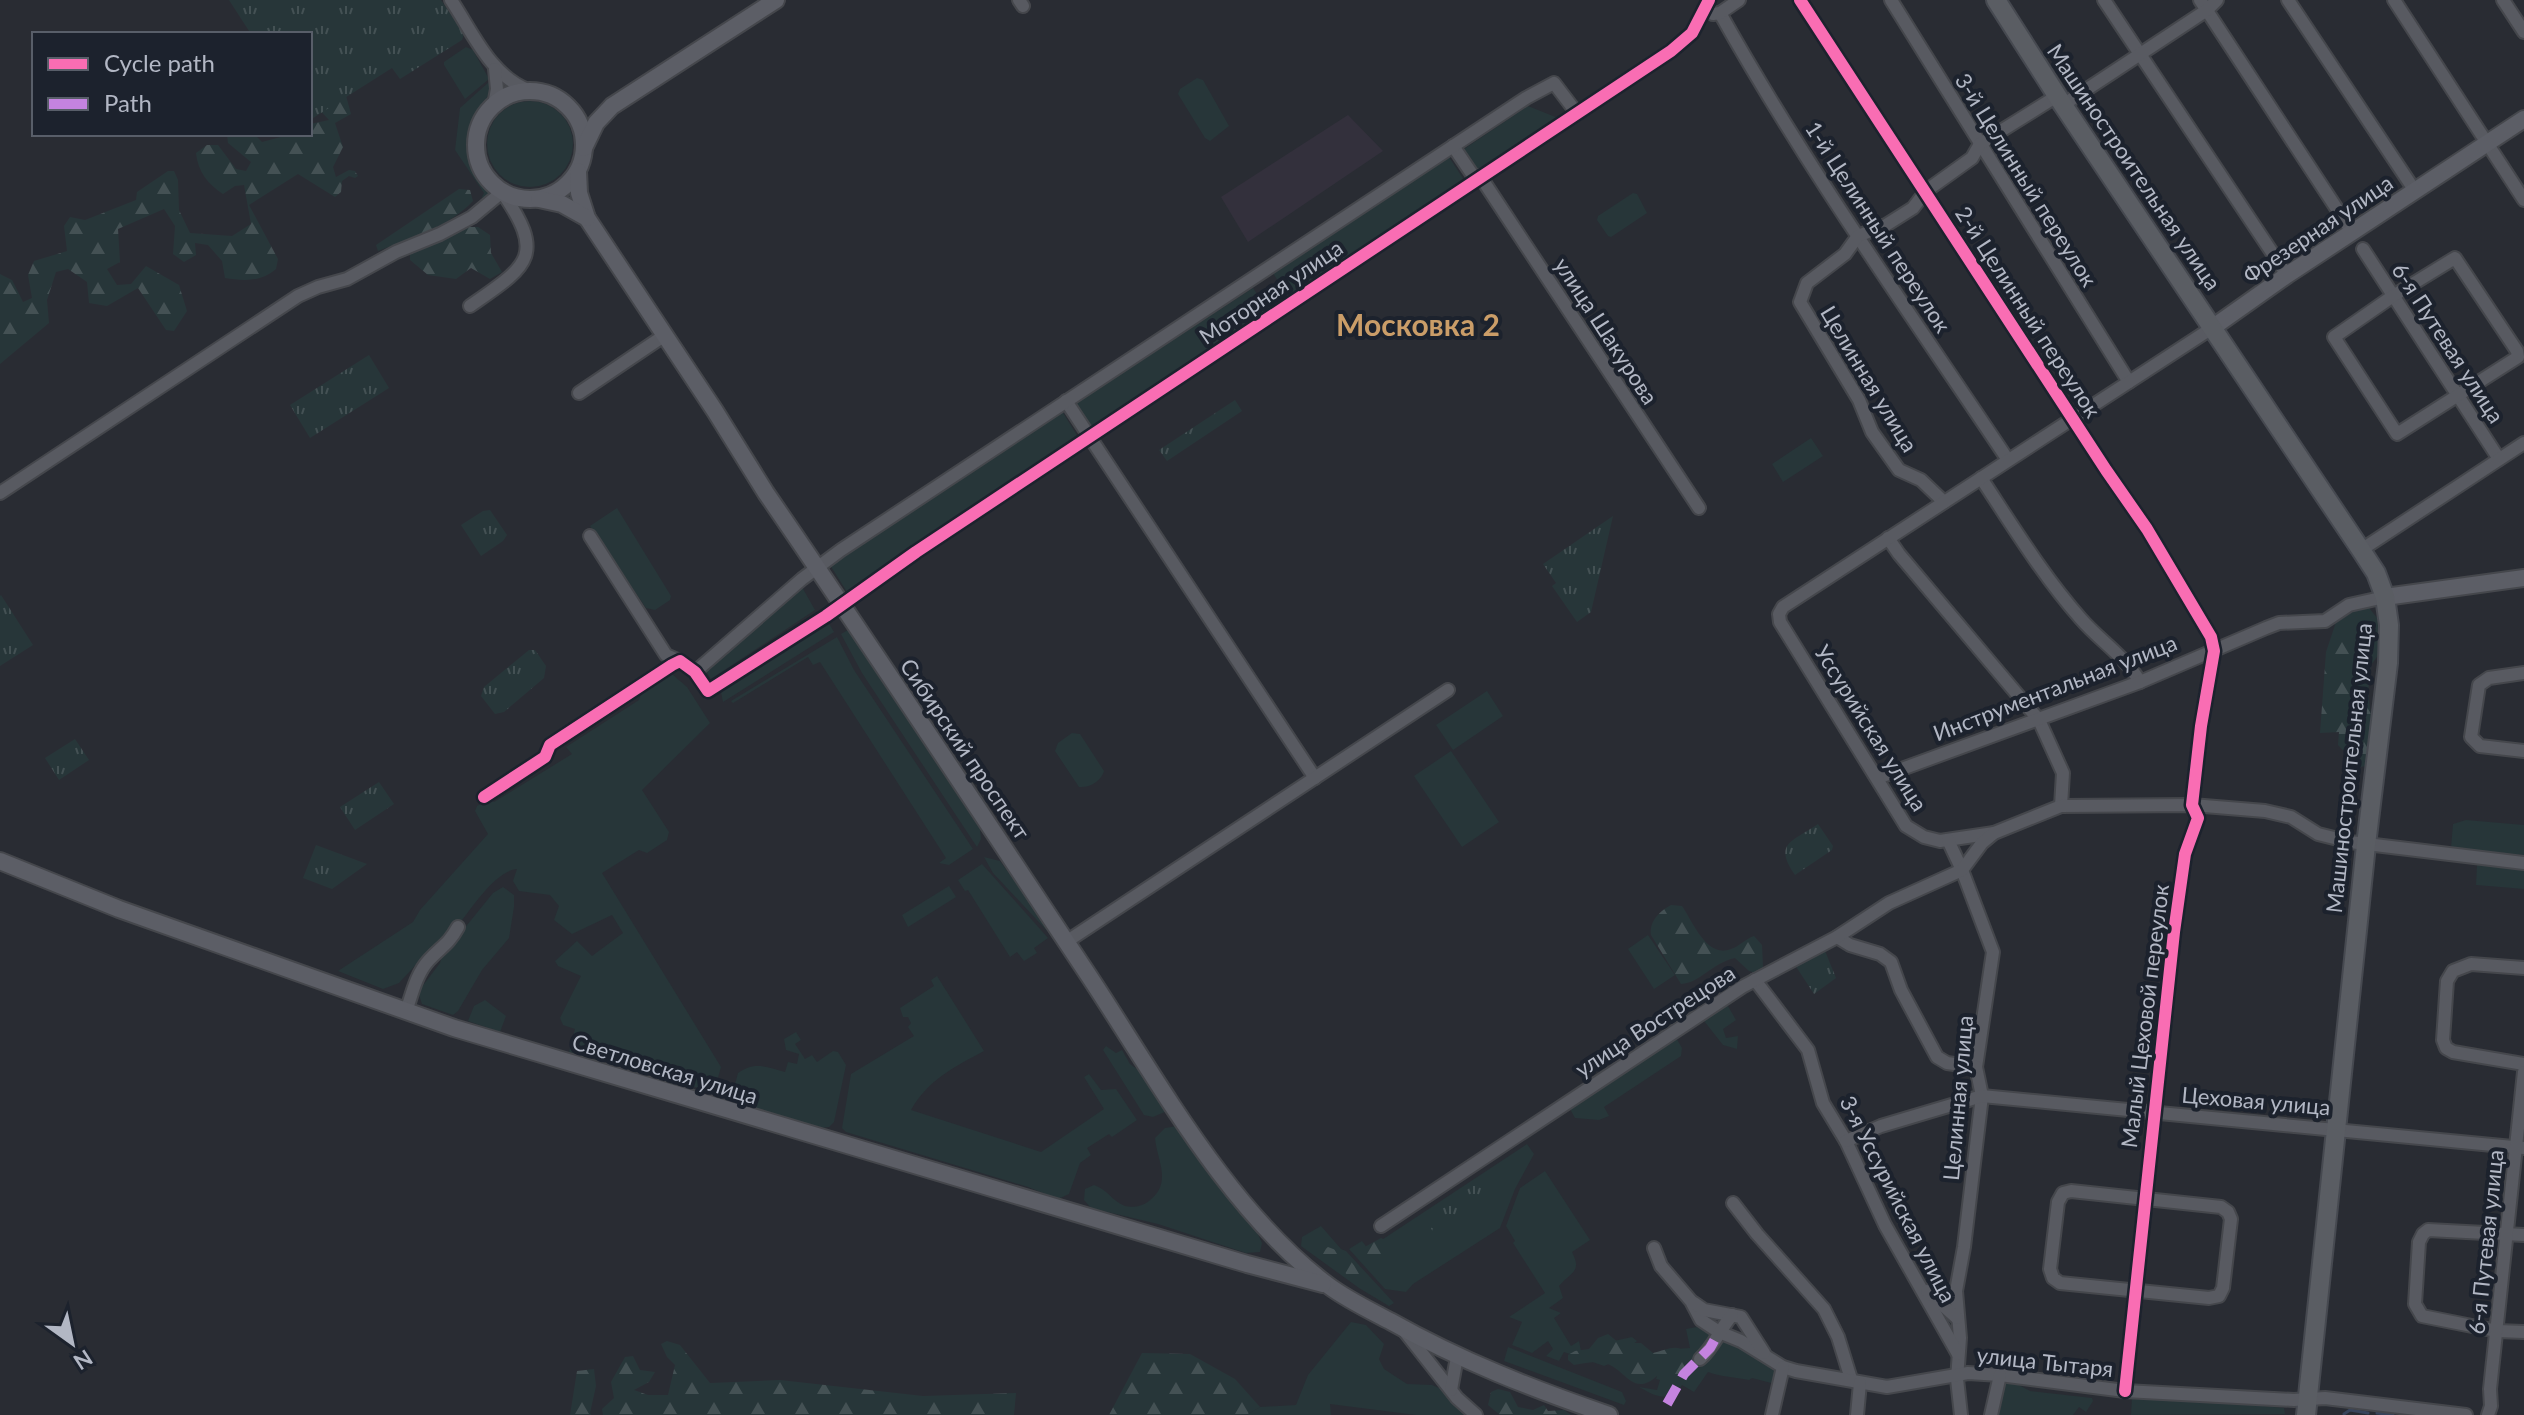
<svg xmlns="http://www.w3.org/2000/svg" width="2524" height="1415" font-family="Lato,sans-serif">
<defs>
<pattern id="forest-firs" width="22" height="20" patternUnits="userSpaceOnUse" patternTransform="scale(2)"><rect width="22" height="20" fill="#273639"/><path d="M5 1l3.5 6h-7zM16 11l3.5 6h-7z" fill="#445154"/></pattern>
<pattern id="park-tufts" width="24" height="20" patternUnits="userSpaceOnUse" patternTransform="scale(2)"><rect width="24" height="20" fill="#273639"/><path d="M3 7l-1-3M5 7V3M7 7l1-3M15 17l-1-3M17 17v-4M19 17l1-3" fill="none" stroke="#445154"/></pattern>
</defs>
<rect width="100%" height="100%" fill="#292c33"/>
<path fill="#33303c" d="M1348 115 1383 151 1248 242 1221 197Z"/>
<g fill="#273639">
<path d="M466 47 473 50 489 79 465 99 444 65V62Z"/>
<path d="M1197 78 1203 80 1229 126 1210 141 1205 138 1178 94 1180 89Z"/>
<path d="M489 82C491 100 483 101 475 116 461 142 474 173 494 192L485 203 482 197 484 193 455 150 460 108Z"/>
<circle cx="530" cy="144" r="43"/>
<path d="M1528 106 1558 118 1479 171 1464 149Z"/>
<path d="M1449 157 1464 180 1288 297 1273 273Z"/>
<path d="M1633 193 1637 194 1647 213 1611 237 1608 236 1597 220 1598 216Z"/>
<path d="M1253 288 1270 314 1090 432 1073 405Z"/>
<path d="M1062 411 1078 437 847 592 830 565Z"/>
<path d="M1811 438 1823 456 1783 482 1772 464Z"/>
<path d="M617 508 671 596 670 600 655 610 646 608 590 526Z"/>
<path d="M802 587 815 610 711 679 706 671Z"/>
<path d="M827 620 834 632 723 702 721 692 723 686Z"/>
<path d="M848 630 980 829 981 839 977 847 862 673 841 634Z"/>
<path d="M837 637 854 670 973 849 949 865 939 863 946 858 820 662 813 665 808 657 733 703 731 701Z"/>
<path d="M661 675H673L687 687 710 723 642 790 669 832 667 840 647 853 639 850 602 873 721 1067 716 1085 704 1090 671 1079 647 1065 617 1064 569 1052 575 1029 563 1025 560 1018 581 976 558 966 555 961 577 941 592 956 623 933 612 915 572 934 554 920 559 906 550 895 519 891 513 881 517 869C497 870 472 907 460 923L451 927 399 983 383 989 338 971 413 922 420 910 488 834 475 811 477 806 489 799 494 802 572 754 566 747 639 700 644 686Z"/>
<path d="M1487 691 1503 716 1453 750 1436 725Z"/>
<path d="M1072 733 1080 734 1104 771C1101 781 1090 788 1079 787L1055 751 1058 743Z"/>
<path d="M1451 751 1499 822 1462 847 1414 776Z"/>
<path d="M2466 820 2524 825V855L2451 848 2453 824Z"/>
<path d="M984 857 1000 861 1053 933 1050 934 993 873Z"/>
<path d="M982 864 1048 938 1034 948 1037 953 1024 961 1017 952 1010 957 968 890 965 891 958 880Z"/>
<path d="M2477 865 2524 868V889L2476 885Z"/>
<path d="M949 886 956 897 908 927 902 915Z"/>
<path d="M503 887 514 895V907L509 938 482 970 458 1011 453 1015 422 1004 418 992 440 963 442 956 493 893Z"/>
<path d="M1648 935 1675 975 1654 989 1628 949Z"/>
<path d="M937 976 984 1051C954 1067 928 1080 911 1110L1041 1152 1104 1109 1084 1077 1089 1074 1101 1090 1116 1089 1137 1120 1112 1137 1109 1134 1087 1148 1091 1155 1080 1163 1069 1194 1058 1199 1028 1187 846 1132 842 1128 851 1074 914 1036 908 1027 911 1023 908 1017H903L900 1008 934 986 931 980Z"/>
<path d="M485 1000 506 1016 500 1032 468 1021 474 1006Z"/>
<path d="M1725 1001 1736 1020 1723 1029 1726 1038 1738 1036 1737 1049 1723 1045 1701 1017Z"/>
<path d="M796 1032 801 1040 795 1044 805 1059 812 1055 817 1062 833 1051 838 1052 846 1065 834 1122 829 1127 821 1128 736 1102 734 1088 738 1073C755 1061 767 1067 785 1072L788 1062 797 1064 799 1054 786 1050 784 1039Z"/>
<path d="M1675 1036 1682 1048 1681 1056 1604 1107 1609 1116 1599 1120 1575 1118 1570 1109 1571 1103Z"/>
<path d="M1106 1046 1116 1053 1122 1050 1130 1064 1140 1071 1167 1111 1153 1117 1144 1115 1103 1050Z"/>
<path d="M1177 1126 1255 1228 1262 1243 1260 1252 1246 1253 1158 1224 1091 1208 1084 1200 1085 1189 1094 1185C1107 1189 1113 1202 1125 1206 1133 1208 1143 1206 1149 1201 1173 1183 1157 1161 1155 1138L1165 1128Z"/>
<path d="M1527 1144 1534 1154 1515 1189 1500 1228 1413 1284 1406 1292 1385 1289 1349 1249 1362 1241 1368 1249Z"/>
<path d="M1545 1171 1590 1240 1572 1252C1582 1272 1572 1271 1559 1286L1563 1298 1549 1308 1561 1313 1554 1318 1571 1346 1579 1341 1581 1351 1592 1355 1614 1341 1632 1337 1637 1341 1614 1362 1604 1366 1564 1352 1559 1361 1546 1356 1553 1349 1548 1341 1532 1353 1512 1345 1522 1322 1509 1317 1545 1293 1513 1243 1515 1241 1506 1226 1520 1188Z"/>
<path d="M1321 1226 1341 1249 1346 1251 1394 1303 1389 1306 1359 1288 1301 1246 1302 1237Z"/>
<path d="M1351 1322 1366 1325 1384 1344 1379 1359 1384 1369 1407 1384 1432 1385 1444 1390 1470 1415H1416L1330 1404 1331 1415H1246L1260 1407 1296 1405 1308 1375Z"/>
<path d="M1697 1327C1725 1340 1752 1353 1779 1368L1775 1384 1752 1378 1749 1380C1734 1377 1722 1377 1708 1372L1694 1392 1682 1385C1669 1404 1655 1396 1639 1387L1657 1390 1660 1380 1656 1379 1664 1356 1675 1349 1690 1348 1686 1329Z"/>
<path d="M1508 1347 1622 1392 1626 1401 1624 1405 1504 1361Z"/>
<path d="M2004 1381 2015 1383 2030 1391 2092 1398 2093 1401 2086 1412 2079 1407 2073 1415H1996L2001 1405Z"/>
<path d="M2132 1397 2191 1399 2284 1408 2285 1414 2131 1415Z"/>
</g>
<g fill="url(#forest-firs)">
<path d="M345 92 351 114 335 123 343 147 333 167 336 177 349 170 355 171 358 176 355 178 349 176 342 181 341 192 335 197 298 174 249 205 278 259 276 269C261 282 244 281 225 278L222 261 208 245 195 243 196 255 184 262 173 254 175 226 164 209 118 229 120 262 107 269 117 285 131 284 146 266 179 285 187 311 174 331 166 330 138 288 107 306 89 303 87 282 68 269 56 272 47 300 49 323 0 364V274L12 280 23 302 32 298 28 275 34 261 67 251 64 226 70 217 85 220 136 200 137 192 168 171H174L178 180 179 210 190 233 232 236 251 224 244 185 235 186 223 194C208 184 198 172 196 153L207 145H218L236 169 246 171 251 162 228 143 227 134H254L262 142 292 134H310V124L329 120 316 106Z"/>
<path d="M459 189 470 190 473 201C449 227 409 239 378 251L376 245Z"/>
<path d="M461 227H478L490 235 491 253 502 272 490 279 471 268 456 279 428 275 410 260V250Z"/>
<path d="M2358 607 2369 608 2377 618 2381 629 2379 654 2371 665 2368 692 2371 716 2368 766 2359 767 2338 745 2339 732 2320 733 2326 652 2337 619Z"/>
<path d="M1671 905 1682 906C1693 922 1707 959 1731 949 1740 946 1745 939 1754 936L1762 945 1763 968 1757 973 1749 971 1735 958C1712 963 1700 983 1681 984L1651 935C1649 921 1660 911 1671 905Z"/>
<path d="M1381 1238 1391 1243C1395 1259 1384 1270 1368 1266L1361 1256V1249Z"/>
<path d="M1328 1247 1346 1254 1353 1264 1367 1276 1366 1284 1356 1285 1341 1268 1323 1258 1321 1252Z"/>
<path d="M1608 1334 1619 1343H1641L1653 1353C1669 1350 1685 1338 1688 1366L1680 1376 1671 1381 1657 1376C1631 1399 1626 1366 1601 1362 1593 1361 1582 1364 1574 1365L1568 1360V1355L1575 1351 1589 1349 1598 1338Z"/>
<path d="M667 1341 680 1345 710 1383 780 1380 923 1396 1016 1393 1014 1415H603L602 1409 614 1398 611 1382 625 1357 633 1356 640 1370 655 1372 649 1382 634 1390 648 1395H668L675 1365 667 1357 661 1344Z"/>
<path d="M1142 1353 1190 1354 1235 1379 1260 1407 1246 1415H1109Z"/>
<path d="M594 1369 596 1386 590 1413 591 1415H570L577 1371Z"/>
<path d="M1498 1389 1510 1392 1518 1407 1533 1410 1544 1405 1548 1411 1564 1410 1571 1415H1500L1488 1405 1491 1392Z"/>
</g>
<g fill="url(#park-tufts)">
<path d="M229 0H441L464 34 462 40 400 79 392 68 310 120V34H251Z"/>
<path d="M369 355 389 388 310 438 290 405Z"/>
<path d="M1235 400 1242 411 1167 461 1159 450Z"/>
<path d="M490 510 507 535 503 541 481 556 461 525 483 511Z"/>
<path d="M1613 516 1591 612 1577 622 1552 586 1556 583 1543 564Z"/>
<path d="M1 595 33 645 0 666V596Z"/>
<path d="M529 650H535L546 666 544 678 504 712 495 714 481 696 484 687Z"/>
<path d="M75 739 89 760 59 780 45 758Z"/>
<path d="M379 782 394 804 355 830 340 807Z"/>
<path d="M1818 824 1833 846 1832 850 1795 875C1773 843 1792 842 1818 824Z"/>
<path d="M316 845 367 864 332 889 303 878Z"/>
<path d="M1823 946 1836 978 1814 994 1795 965Z"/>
<path d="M1481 1181 1495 1205 1438 1240 1424 1217Z"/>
</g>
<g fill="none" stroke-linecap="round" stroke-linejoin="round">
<g stroke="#38445b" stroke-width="3">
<path d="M2377 1413 2393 1415"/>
<path d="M2344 1414 2350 1410 2368 1413"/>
</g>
<g stroke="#45474c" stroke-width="16">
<g id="street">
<path d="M451 0C473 33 490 75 528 90"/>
<path d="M1019 0 1023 6"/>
<path d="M1800 0 2106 470 2147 529 2211 637 2214 651 2201 726 2192 805 2198 818 2185 854 2174 932 2125 1391"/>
<path d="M1891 0 2129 382"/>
<path d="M2104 0 2287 275"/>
<path d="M2200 0 2352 232"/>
<path d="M2288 0 2415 191"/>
<path d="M2394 0 2524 200"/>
<path d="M2503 0 2524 32"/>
<path d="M1720 13C1806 167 1910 313 2008 460"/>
<path d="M1713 14 1720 13 1739 0"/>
<path d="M494 105 497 89 495 69"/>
<path d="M2063 105 2207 10 2217 0"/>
<path d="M1453 146 1476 180"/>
<path d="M1480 176 1699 508"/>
<path d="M2363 249 2499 459"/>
<path d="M2455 258 2517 351 2518 357 2397 434 2334 337 2393 296Z"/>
<path d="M579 393 665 335"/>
<path d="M1066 401 1315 778"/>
<path d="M1981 478C2012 525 2043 576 2081 619 2100 641 2125 656 2140 682"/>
<path d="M0 493 298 296 318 287 347 279 396 252 440 234 472 217 502 192C547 257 527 266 470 306"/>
<path d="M1944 502 1921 480 1899 470 1872 432 1859 400 1800 302 1807 283 1845 254 1858 236 1886 225 1913 208 1926 191 1972 158 1980 144 2057 96"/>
<path d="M590 536 666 655 680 661"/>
<path d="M1888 538 1899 554 2039 720 2063 773 2061 806"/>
<path d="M2361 550 2524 443"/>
<path d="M695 672 802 579 841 550 1526 98 1554 83 1576 112"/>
<path d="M2524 673 2489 678 2479 685 2471 737 2480 746 2524 751"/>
<path d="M1877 778 2140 682 2266 628 2279 623 2325 621 2349 605 2385 597"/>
<path d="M484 797 545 757 550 745 672 665 680 661 695 672 708 691 826 616 916 552 1671 51 1692 33 1709 0"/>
<path d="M1994 833 1940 841 1924 837 1906 826 1780 622 1779 614 1783 607 2212 328"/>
<path d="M1948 840 1962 870 1993 952 1976 1067 1982 1096 1964 1247 1956 1291 1960 1338 1957 1379 1961 1415"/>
<path d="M1837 937 1850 945 1880 954 1891 962 1901 990 1937 1057 1947 1063 1976 1067"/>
<path d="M1066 942 1448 690"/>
<path d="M2524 968 2471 964 2453 971 2447 981 2443 1040 2446 1048 2453 1052 2524 1064"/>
<path d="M1755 980 1808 1050 1823 1103 1846 1141 1885 1225 1958 1354"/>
<path d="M406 1012C412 994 416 974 429 960 442 946 448 945 458 927"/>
<path d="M1846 1141 1881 1126 1982 1096 2524 1148"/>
<path d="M2071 1191 2221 1207 2228 1212 2231 1219 2223 1288 2219 1296 2209 1298 2060 1283 2053 1278 2050 1269 2058 1202 2063 1193Z"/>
<path d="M1733 1203 1757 1234 1824 1309 1838 1337 1851 1379"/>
<path d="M1381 1226 1742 987 1837 937 1889 903 1962 870 1982 843 1994 833 2061 806 2192 805 2265 811 2291 817 2318 834 2350 842 2524 863"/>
<path d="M2524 1235 2428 1230 2423 1234 2419 1242 2415 1304 2422 1316 2497 1331 2524 1332"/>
<path d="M1654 1248 1661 1266 1691 1301 1701 1320 1719 1332 1741 1341 1783 1367 1796 1371 1887 1387 1968 1373 2000 1375 2125 1391 2294 1400 2325 1398 2466 1415"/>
<path d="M1927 1291 1957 1318"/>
<path d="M1694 1303 1704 1310 1741 1317 1764 1353"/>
<path d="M1406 1333 1457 1398 1476 1415"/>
<path d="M1700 1359C1714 1347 1720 1329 1732 1315"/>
<path d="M1451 1390 1457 1357"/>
<path d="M1772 1415 1783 1367"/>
<path d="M1857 1415 1860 1383"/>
<path d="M1991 1415 2000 1375"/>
<path d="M2488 1415 2491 1406 2490 1389 2524 1072"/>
</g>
</g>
<g stroke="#45474c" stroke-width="20">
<g id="secondary">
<circle cx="530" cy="145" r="54"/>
<path d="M584 148 596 123 612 106 776 0"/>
<path d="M578 171 579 193 587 218 715 411 766 493C876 653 982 815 1089 976 1157 1079 1229 1212 1329 1286 1348 1300 1369 1310 1390 1321 1461 1361 1533 1389 1609 1415"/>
<path d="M539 199 562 204 587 218"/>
<path d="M2212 328 2287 275 2524 119"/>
<path d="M2385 597 2524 578"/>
<path d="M0 861 119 909 454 1028 1247 1264 1323 1284"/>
</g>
</g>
<g stroke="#464950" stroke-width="22">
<path id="primary" d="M1996 0 2063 105 2361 550 2376 573 2385 597 2389 625 2388 663 2366 845 2306 1415"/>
</g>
<use href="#street" stroke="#585a61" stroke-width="12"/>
<use href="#secondary" stroke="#5c5e66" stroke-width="16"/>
<use href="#primary" stroke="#5a5d63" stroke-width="18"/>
<path stroke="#c483df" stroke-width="10" stroke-dasharray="20 10" stroke-linecap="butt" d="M1667 1404 1684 1374 1710 1348 1719 1332"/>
<g stroke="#1c222d" stroke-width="17">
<g id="cycleway">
<path d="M1800 0 2106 470 2147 529 2211 637 2214 651 2201 726 2192 805 2198 818 2185 854 2174 932 2125 1391"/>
<path d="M484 797 545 757 550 745 672 665 680 661 695 672 708 691 826 616 916 552 1671 51 1692 33 1709 0"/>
</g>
</g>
<use href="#cycleway" stroke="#f96db3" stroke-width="12"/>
</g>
<g text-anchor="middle" stroke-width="8" stroke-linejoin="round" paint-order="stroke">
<g font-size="22" fill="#b2b7c4" stroke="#1c222d">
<text transform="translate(2134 167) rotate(56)" y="8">Машиностроительная улица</text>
<text transform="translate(2026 180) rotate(58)" y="8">3-й Целинный переулок</text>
<text transform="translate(1878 227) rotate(57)" y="8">1-й Целинный переулок</text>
<text transform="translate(2318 229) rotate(-34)" y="8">Фрезерная улица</text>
<text transform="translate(1271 292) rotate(-34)" y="8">Моторная улица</text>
<text transform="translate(2028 312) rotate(57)" y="8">2-й Целинный переулок</text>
<text transform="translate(1606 331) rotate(57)" y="8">улица Шакурова</text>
<text transform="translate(2448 343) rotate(57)" y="8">6-я Путевая улица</text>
<text transform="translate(1869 379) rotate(59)" y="8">Целинная улица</text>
<text transform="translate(2055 688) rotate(-21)" y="8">Инструментальная улица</text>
<text transform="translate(1871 728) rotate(58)" y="8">Уссурийская улица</text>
<text transform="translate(965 749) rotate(56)" y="8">Сибирский проспект</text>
<text transform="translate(2349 768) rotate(-84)" y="8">Машиностроительная улица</text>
<text transform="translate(2145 1016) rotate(-83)" y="8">Малый Цеховой переулок</text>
<text transform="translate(1655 1021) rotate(-33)" y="8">улица Вострецова</text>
<text transform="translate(665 1069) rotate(17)" y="8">Светловская улица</text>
<text transform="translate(1958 1098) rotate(-85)" y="8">Целинная улица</text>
<text transform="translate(2256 1101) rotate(5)" y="8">Цеховая улица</text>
<text transform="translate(1898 1199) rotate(63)" y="8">3-я Уссурийская улица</text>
<text transform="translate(2486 1242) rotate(-84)" y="8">6-я Путевая улица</text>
<text transform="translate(2045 1362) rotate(6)" y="8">улица Тытаря</text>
</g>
<g font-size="30" font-weight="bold" fill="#ca9d68" stroke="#1c222d">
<text x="1418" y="336">Московка 2</text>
</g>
</g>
<rect x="32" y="32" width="280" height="104" fill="#1c222d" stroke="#585e69" stroke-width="2"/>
<rect x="48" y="58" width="40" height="12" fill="#f96db3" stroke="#585e69" stroke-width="2"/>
<text x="104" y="72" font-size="24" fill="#b2b7c4">Cycle path</text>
<rect x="48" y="98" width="40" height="12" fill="#c483df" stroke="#585e69" stroke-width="2"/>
<text x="104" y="112" font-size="24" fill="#b2b7c4">Path</text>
<g transform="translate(72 1343) rotate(147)" stroke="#1c222d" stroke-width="6" paint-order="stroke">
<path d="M0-6L14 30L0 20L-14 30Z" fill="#b2b7c4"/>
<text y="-12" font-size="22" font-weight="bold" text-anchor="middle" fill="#b2b7c4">N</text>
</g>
</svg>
